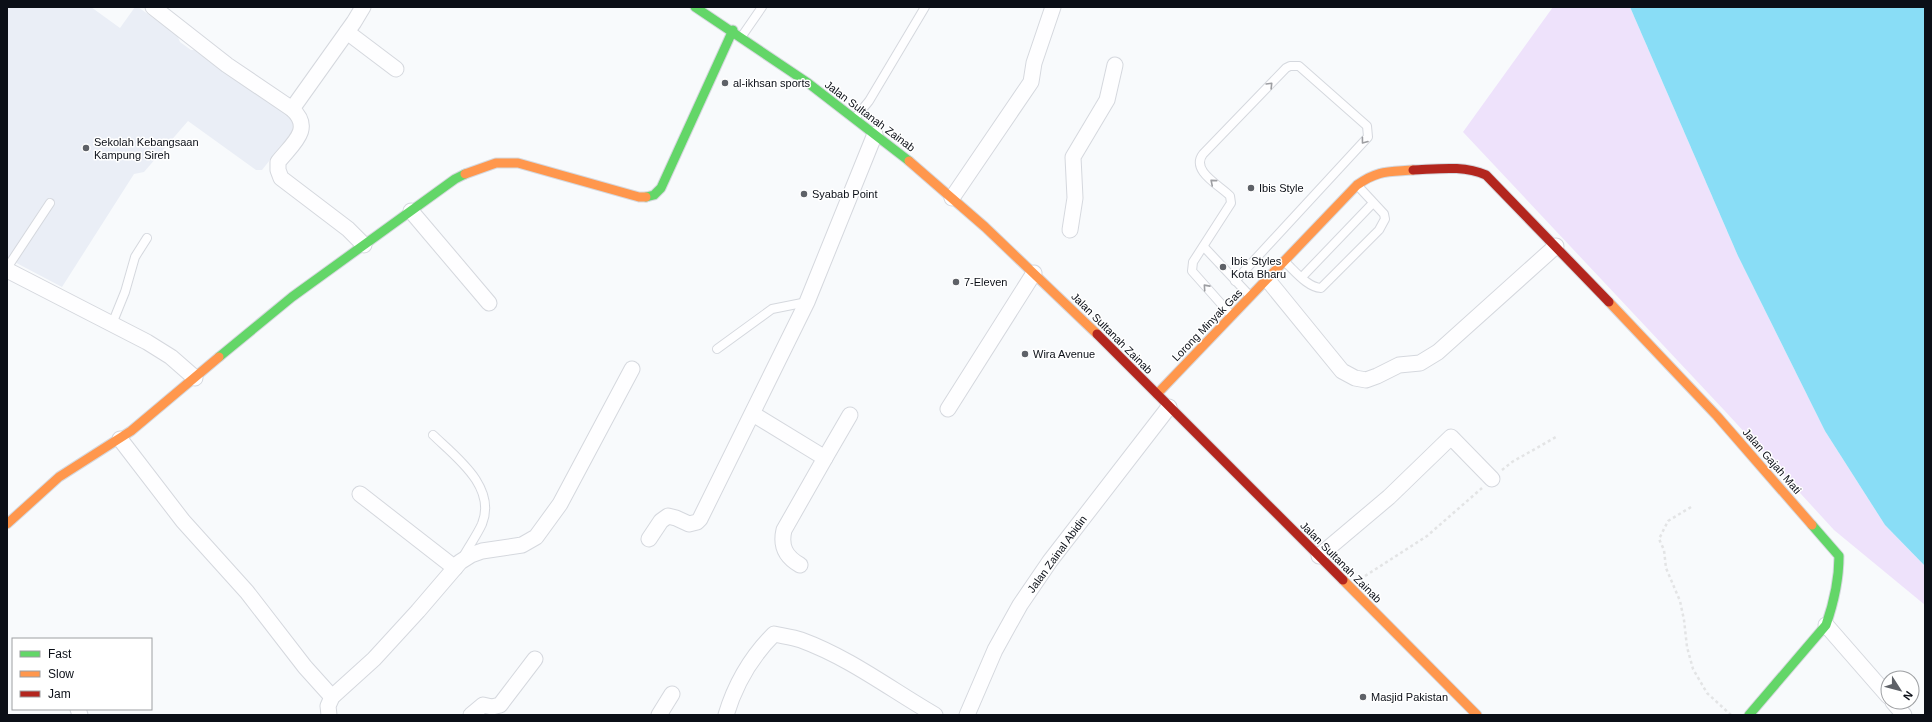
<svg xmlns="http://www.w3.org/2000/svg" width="1932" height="722" font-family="Arial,sans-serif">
<rect width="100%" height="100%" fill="#f8fafc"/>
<path fill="#eaeef6" d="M7 7H91L120 28 135 7H138L177 35 180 42 191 50H197L296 120 297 126 262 170H256L188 121 144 172 134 174 62 287 7 258Z"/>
<path fill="#eee2fb" d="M1553 7H1630L1738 256 1825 431 1885 525 1925 566V605L1834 530 1724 410 1463 132Z"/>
<path fill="#89ddf6" d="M1630 7H1925V566L1885 525 1825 431 1738 256Z"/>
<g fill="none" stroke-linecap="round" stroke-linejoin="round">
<g stroke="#d5d8de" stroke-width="10">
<g id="lane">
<path d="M742 36 762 7"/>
<path d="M855 118 869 101 925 7"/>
<path d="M1204 247 1250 296"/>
<path d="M1285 262C1295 271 1307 287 1321 288L1379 230 1385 219 1384 214 1358 186"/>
<path d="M7 268 50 203"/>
<path d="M1302 277 1373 203"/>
<path d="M1231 315 1192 271 1193 262 1231 203 1230 196C1221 186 1190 171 1203 154L1286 68 1290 66H1299L1367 126 1368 137 1235 281"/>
<path d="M112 324 125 292 135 257 147 238"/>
<path d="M717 349 772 309 807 302"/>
<path d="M433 435C456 457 497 487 482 524 477 535 469 546 463 557"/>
</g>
</g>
<g stroke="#d5d8de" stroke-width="17">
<g id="street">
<path d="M153 7 227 65 292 109C314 129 292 144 278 162V170L281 178 348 229 364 245"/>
<path d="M347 32 396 69"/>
<path d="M292 109 354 22 363 7"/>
<path d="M952 198 1031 82 1034 63 1053 7"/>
<path d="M411 211 489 303"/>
<path d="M1070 230 1075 198 1073 157 1107 100 1115 65"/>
<path d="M7 270 147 342 171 357 195 378"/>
<path d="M1267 279 1342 371 1355 378 1366 380 1377 376 1399 365 1420 363 1438 352 1556 246"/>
<path d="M948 409 1034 273"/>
<path d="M753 414 825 458 784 530C780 547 786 557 800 565"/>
<path d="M120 439 183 521 247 592 305 667 332 697"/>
<path d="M825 458 850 415"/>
<path d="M360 494 455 568"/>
<path d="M649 539 661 521 668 516 676 518 689 524 697 522 700 519 807 302 875 134"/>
<path d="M1319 556 1389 497 1451 437 1492 479"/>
<path d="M1826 625 1888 696"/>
<path d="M1893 702 1904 715"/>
<path d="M78 709 80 715"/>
<path d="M329 715 328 706 332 697 374 659 418 611 460 562 471 555 482 551 522 545 536 537 560 504 632 369"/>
<path d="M471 715 483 705 492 707 500 705 535 659"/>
<path d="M659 715 672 694"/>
<path d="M726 715C735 685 752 656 774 634 783 636 793 637 801 640 850 658 890 689 935 715"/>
<path d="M967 715 995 650 1020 605 1050 561 1169 407"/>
</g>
</g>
<g stroke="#d5d8de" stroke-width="11">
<g id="fast">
<path d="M695 7 808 83 909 161"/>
<path d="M646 197 654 195 661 188 733 30"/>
<path d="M219 357 292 297 455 179 465 174"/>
<path d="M1749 715 1826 625C1834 602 1839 580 1839 556L1812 525"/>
</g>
</g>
<g stroke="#d5d8de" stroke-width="11">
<g id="slow">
<path d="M909 161 985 227 1097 334"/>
<path d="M465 174 496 163H518L639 197H646"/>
<path d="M1609 302 1717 416 1812 525"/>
<path d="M1157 394 1357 185C1378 170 1388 172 1413 170"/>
<path d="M7 524 59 477 131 431 219 357"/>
<path d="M1343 580 1477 715"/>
</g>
</g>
<g stroke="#d5d8de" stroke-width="11">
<g id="jam">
<path d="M1413 170C1438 169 1463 165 1486 175L1609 302"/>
<path d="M1097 334 1343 580"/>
</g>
</g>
<g stroke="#e3e4e5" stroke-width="2.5" stroke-dasharray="3 3" stroke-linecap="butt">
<path d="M1502 470 1512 462 1556 437"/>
<path d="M1691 507 1668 521 1659 539 1664 550 1666 568 1680 601 1684 620 1687 647 1693 669 1707 693 1731 715"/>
<path d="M1365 576 1427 536 1482 488"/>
</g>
<use href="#lane" stroke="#fefeff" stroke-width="8"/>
<use href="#street" stroke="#fefeff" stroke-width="15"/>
<use href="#fast" stroke="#63d668" stroke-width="9"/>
<use href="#slow" stroke="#ff974d" stroke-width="9"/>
<use href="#jam" stroke="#b3261e" stroke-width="9"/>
</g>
<defs><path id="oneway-chevron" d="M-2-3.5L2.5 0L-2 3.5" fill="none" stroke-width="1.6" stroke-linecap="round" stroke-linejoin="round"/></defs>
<g stroke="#9d9ea2">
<use href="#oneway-chevron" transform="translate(1270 85) rotate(-46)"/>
<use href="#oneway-chevron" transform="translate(1364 141) rotate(127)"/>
<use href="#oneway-chevron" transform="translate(1213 182) rotate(-140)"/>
<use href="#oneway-chevron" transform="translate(1206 287) rotate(-132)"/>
</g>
<g fill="#5e6167" stroke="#fff" stroke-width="1.5">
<circle cx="725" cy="83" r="4"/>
<circle cx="86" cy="148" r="4"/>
<circle cx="1251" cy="188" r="4"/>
<circle cx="804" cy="194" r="4"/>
<circle cx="1223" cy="267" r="4"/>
<circle cx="956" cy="282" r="4"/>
<circle cx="1025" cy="354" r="4"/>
<circle cx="1363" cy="697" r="4"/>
</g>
<g text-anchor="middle" stroke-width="3" stroke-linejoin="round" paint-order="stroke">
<g font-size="11" fill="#0b0f17" stroke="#fff" text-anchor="start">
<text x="733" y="87">al-ikhsan sports</text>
<text x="94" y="146">Sekolah Kebangsaan<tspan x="94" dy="13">Kampung Sireh</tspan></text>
<text x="1259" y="192">Ibis Style</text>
<text x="812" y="198">Syabab Point</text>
<text x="1231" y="265">Ibis Styles<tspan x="1231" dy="13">Kota Bharu</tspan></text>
<text x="964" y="286">7-Eleven</text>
<text x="1033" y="358">Wira Avenue</text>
<text x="1371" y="701">Masjid Pakistan</text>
</g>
<g font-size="11" fill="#0b0f17" stroke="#fff">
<text transform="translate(870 116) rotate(37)" y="4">Jalan Sultanah Zainab</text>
<text transform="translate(1207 325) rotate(-46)" y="4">Lorong Minyak Gas</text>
<text transform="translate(1112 333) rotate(45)" y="4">Jalan Sultanah Zainab</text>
<text transform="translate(1772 461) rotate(49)" y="4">Jalan Gajah Mati</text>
<text transform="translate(1057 554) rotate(-54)" y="4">Jalan Zainal Abidin</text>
<text transform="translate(1341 562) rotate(45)" y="4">Jalan Sultanah Zainab</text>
</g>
</g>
<rect width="1932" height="722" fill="none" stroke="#0b0f17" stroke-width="16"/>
<rect x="12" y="638" width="140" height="72" fill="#ffffff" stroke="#9d9fa2"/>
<rect x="20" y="651" width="20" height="6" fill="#63d668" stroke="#9d9fa2"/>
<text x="48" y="658" font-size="12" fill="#0b0f17">Fast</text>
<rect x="20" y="671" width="20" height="6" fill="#ff974d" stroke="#9d9fa2"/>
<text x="48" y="678" font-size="12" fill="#0b0f17">Slow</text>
<rect x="20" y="691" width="20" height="6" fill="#b3261e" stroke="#9d9fa2"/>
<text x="48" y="698" font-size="12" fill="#0b0f17">Jam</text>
<g transform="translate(1900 690) rotate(126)"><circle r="19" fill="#ffffff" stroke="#9d9fa2"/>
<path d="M0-3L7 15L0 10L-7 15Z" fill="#5e6167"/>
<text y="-6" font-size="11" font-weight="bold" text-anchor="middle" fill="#0b0f17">N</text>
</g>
</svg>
